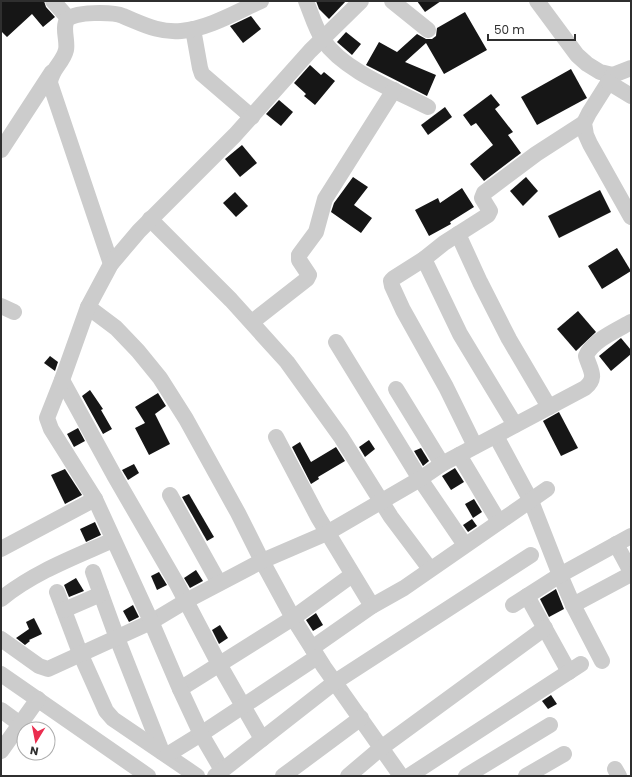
<svg xmlns="http://www.w3.org/2000/svg" width="632" height="777" font-family="Poppins,sans-serif">
<rect width="100%" height="100%" fill="#fff"/>
<g fill="#161616">
<path d="M1 1H44L46 7 55 17 43 27 32 14 7 37 1 31Z"/>
<path d="M316 1H346L329 19 319 9Z"/>
<path d="M417 1H441L425 12Z"/>
<path d="M465 12 487 50 444 74 426 43 405 62 436 75 427 96 366 65 379 42 397 52 417 34 426 39H432L436 36 437 28Z"/>
<path d="M251 16 261 29 243 43 230 26Z"/>
<path d="M346 32 361 44 352 55 337 42Z"/>
<path d="M310 65 321 75 324 72 335 81 315 105 304 96 306 94 294 83Z"/>
<path d="M571 69 587 98 537 125 521 97Z"/>
<path d="M491 94 500 105 495 109 513 132 508 135 521 153 484 181 470 164 493 145 476 123 471 126 463 115Z"/>
<path d="M279 100 293 112 281 126 266 114Z"/>
<path d="M445 107 452 117 428 135 421 125Z"/>
<path d="M242 145 257 163 240 177 225 159Z"/>
<path d="M353 177 368 187 354 205 372 218 361 233 331 212 334 203Z"/>
<path d="M526 177 538 191 523 206 510 191Z"/>
<path d="M462 188 474 207 450 222 451 224 429 236 415 210 438 198 440 203Z"/>
<path d="M600 190 611 212 559 238 548 216Z"/>
<path d="M235 192 248 206 236 217 223 203Z"/>
<path d="M617 248 631 271 602 289 588 266Z"/>
<path d="M578 311 596 332 576 351 557 329Z"/>
<path d="M621 338 631 350V354L611 371 599 356Z"/>
<path d="M50 356 58 362 55 371 44 363Z"/>
<path d="M90 390 103 409 101 410 112 429 103 434 82 396Z"/>
<path d="M158 393 166 406 155 414 170 444 149 455 135 428 145 423 135 407Z"/>
<path d="M559 412 578 448 561 456 543 421Z"/>
<path d="M78 428 85 441 74 447 67 434Z"/>
<path d="M369 440 375 449 365 457 359 447Z"/>
<path d="M300 442 311 462 336 447 345 461 318 477 319 479 311 484 292 447Z"/>
<path d="M421 448 429 461 423 466 414 451Z"/>
<path d="M134 464 139 473 128 480 122 470Z"/>
<path d="M455 468 464 482 451 490 442 476Z"/>
<path d="M65 469 82 495 65 504 51 475Z"/>
<path d="M189 494 214 537 207 541 182 497Z"/>
<path d="M474 499 482 512 473 518 465 504Z"/>
<path d="M472 519 477 526 468 532 463 525Z"/>
<path d="M95 522 101 535 86 542 80 529Z"/>
<path d="M196 570 203 581 190 588 184 578Z"/>
<path d="M159 572 167 585 157 590 151 576Z"/>
<path d="M76 578 84 591 69 597 64 585Z"/>
<path d="M556 589 564 609 549 617 540 599Z"/>
<path d="M133 605 139 617 129 622 123 611Z"/>
<path d="M316 613 323 625 313 631 306 620Z"/>
<path d="M34 618 42 634 29 640 30 641 25 645 16 638 29 629 26 622Z"/>
<path d="M220 625 228 638 219 644 212 630Z"/>
<path d="M551 695 557 704 548 709 542 701Z"/>
</g>
<g fill="none" stroke-linecap="round" stroke-linejoin="round">
<g stroke="#ccc" stroke-width="16">
<path d="M53 1 68 18"/>
<path d="M306 1C311 13 316 30 323 40 344 71 395 90 428 107"/>
<path d="M392 1 428 30"/>
<path d="M537 1 577 55 587 64 600 72 613 75"/>
<path d="M193 29 200 68 202 74 252 117"/>
<path d="M631 68 613 75 589 113 584 123 586 135 590 144 631 217"/>
<path d="M608 82 631 96"/>
<path d="M1 150 52 72"/>
<path d="M150 219 231 300 287 362 341 437 391 517 430 569"/>
<path d="M458 234 480 282 509 339 549 407"/>
<path d="M424 259 460 334 515 425"/>
<path d="M111 264 50 83C51 69 63 63 66 50 68 41 62 28 67 20 73 11 114 12 123 16 143 24 159 33 181 31 210 28 236 12 261 1"/>
<path d="M1 306 14 312"/>
<path d="M88 307 116 328 138 351 160 378 186 419 238 513 262 561 293 618 324 667 401 776"/>
<path d="M252 322 307 279 309 275 299 260V255L316 232 325 199 394 90"/>
<path d="M336 342 420 479 465 545"/>
<path d="M62 380 114 475 177 584 219 664 262 739"/>
<path d="M396 389 442 464"/>
<path d="M496 436 531 501 560 575 573 605 602 661"/>
<path d="M276 437 318 517 372 606"/>
<path d="M475 446 446 387 403 310 392 286 391 281 394 278 424 259 444 243 488 215 490 211 482 198 484 193 536 154 584 123"/>
<path d="M459 455 499 522"/>
<path d="M170 495 219 583"/>
<path d="M616 544 631 572"/>
<path d="M1 549 95 499"/>
<path d="M93 572 117 638 162 752"/>
<path d="M57 592 80 653 106 711 113 719 197 776"/>
<path d="M527 596 569 672"/>
<path d="M1 599C34 572 75 557 113 540"/>
<path d="M513 605 560 575 631 536"/>
<path d="M573 605 631 574"/>
<path d="M64 610 101 594"/>
<path d="M1 639 39 666 48 669 151 622 186 601 262 561 327 533 420 479 442 464 585 388C598 377 590 370 586 356 592 341 617 330 631 322"/>
<path d="M312 648 372 606 404 588 547 489"/>
<path d="M1 674 148 776"/>
<path d="M180 689 293 618 352 575"/>
<path d="M1 710 20 724"/>
<path d="M1 751 38 699"/>
<path d="M167 755 201 734 317 657"/>
<path d="M615 769 619 776"/>
<path d="M222 770 201 734 180 689 150 619 95 499 51 429 47 418 62 380 88 307 111 264 139 231 235 135 310 51 361 1"/>
<path d="M215 776 335 682 531 555"/>
<path d="M283 776 361 718"/>
<path d="M348 776 381 748 545 628"/>
<path d="M409 776 581 664"/>
<path d="M466 776 550 725"/>
<path d="M526 776 564 754"/>
</g>
</g>
<rect width="632" height="777" fill="none" stroke="#2f2f2f" stroke-width="4"/>
<g transform="translate(36 741) rotate(190)"><circle r="19" fill="#ffffff" stroke="#acacac"/>
<path d="M0-3L7 15L0 10L-7 15Z" fill="#ea2d4f"/>
<text y="-6" font-size="11" font-weight="bold" text-anchor="middle" fill="#2f2f2f">N</text>
</g>
<path d="M488 34v6h87v-6" fill="none" stroke="#2f2f2f" stroke-width="2"/>
<text x="494" y="34" font-size="12" fill="#2f2f2f" stroke="#ffffff" stroke-width="3" paint-order="stroke">50 m</text>
</svg>
